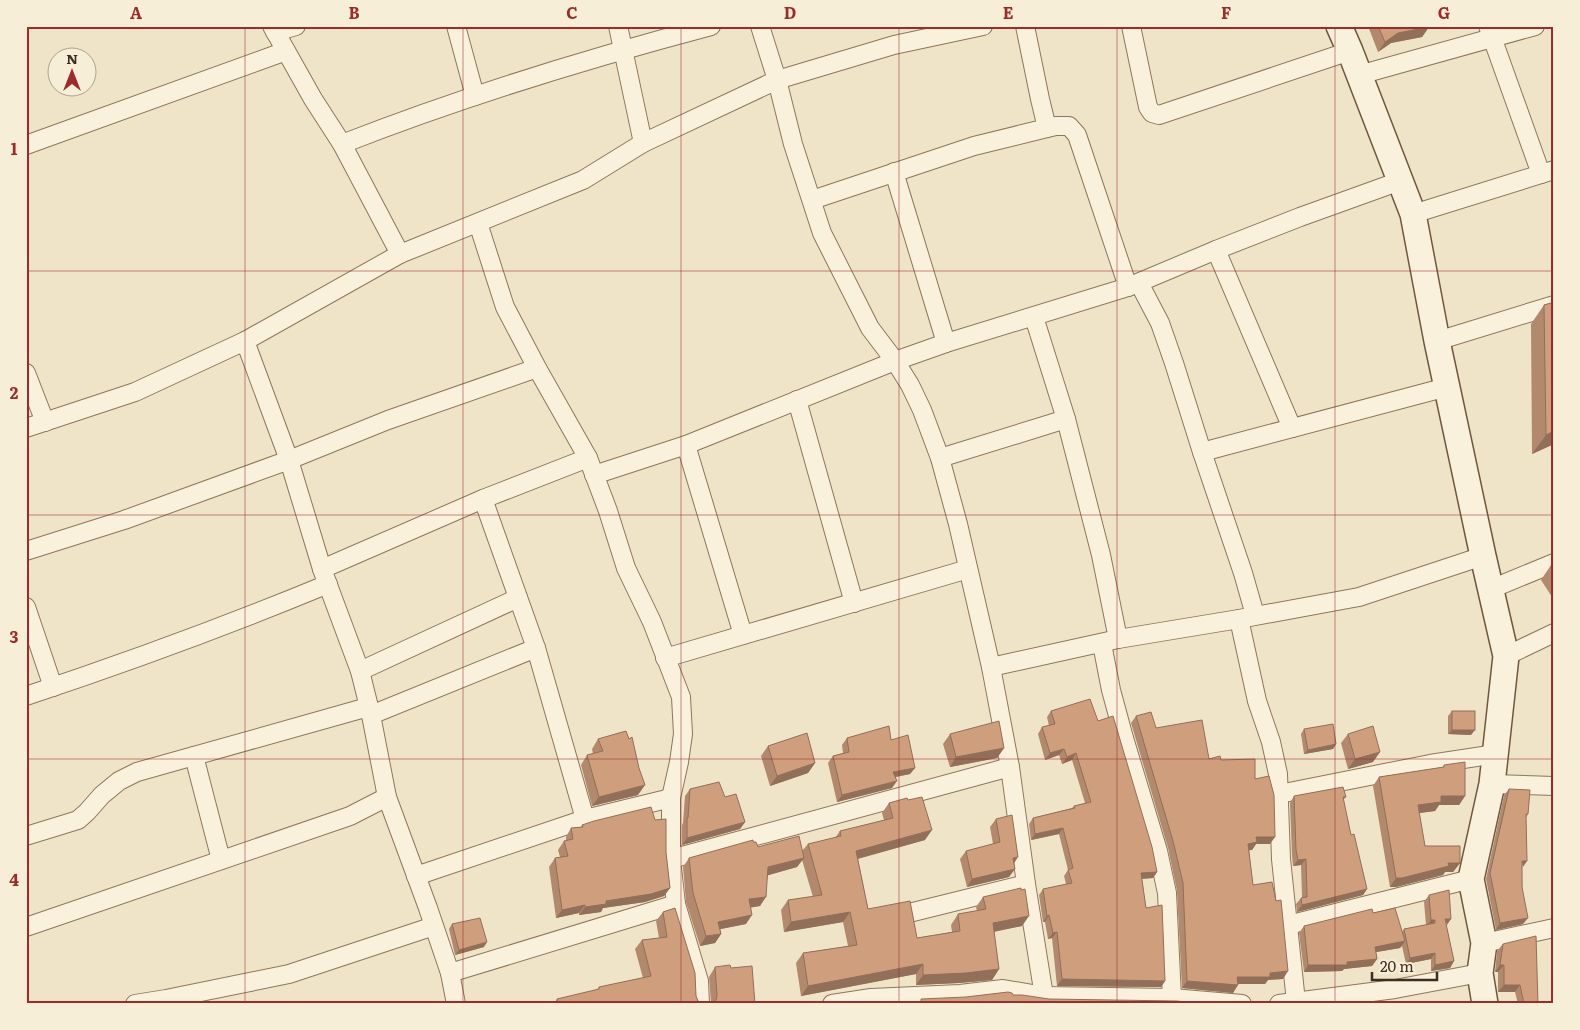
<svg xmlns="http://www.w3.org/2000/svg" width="1580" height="1030" font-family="Literata,serif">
<rect width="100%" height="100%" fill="#f0e4c8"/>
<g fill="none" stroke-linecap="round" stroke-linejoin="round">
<g stroke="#8d765c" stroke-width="20">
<g id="street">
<path d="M272 26 313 99 342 144 400 254"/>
<path d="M456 26 475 96"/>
<path d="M618 26 643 143"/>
<path d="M760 26 777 80 793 144 822 233 870 328 895 361 910 385 922 410 940 458 958 524 991 667 1010 767 1026 884 1044 996"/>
<path d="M1131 26 1148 107 1152 113 1159 115 1350 51"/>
<path d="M1488 26 1541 174"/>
<path d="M275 32 296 26"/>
<path d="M1359 75 1535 26"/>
<path d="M1047 128 1056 126H1069L1077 135 1128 287"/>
<path d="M342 144C462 97 586 59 711 26"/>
<path d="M26 145 286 51"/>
<path d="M894 172 946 343"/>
<path d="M812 200 974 146 1047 128 1040 99 1025 26"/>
<path d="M1413 214 1554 170"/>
<path d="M478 223 505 307 537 368 588 458 608 511 626 568 652 622 681 697 683 734 679 762 671 798V859L676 904 699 981 700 1004"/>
<path d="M1216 250 1292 428"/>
<path d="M1139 283 1160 323 1174 363 1202 452 1243 573 1255 615"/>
<path d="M1034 317 1066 419 1101 555 1118 639"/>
<path d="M245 341 289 460 322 569 360 671 371 715 387 797 428 908 450 973 456 1004"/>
<path d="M1437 341 1554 305"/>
<path d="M26 373 45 422"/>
<path d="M797 400 854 603"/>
<path d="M26 428 135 392 245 341 400 254 583 180 643 143 777 80 894 45 983 26"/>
<path d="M686 445 743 635"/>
<path d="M1202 452 1447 387"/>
<path d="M940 458 1066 419"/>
<path d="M594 475 686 445 895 361 946 343 1128 287 1216 250 1300 217 1400 181"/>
<path d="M483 499 536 648 585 819"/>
<path d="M26 551 124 520 289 460 388 420 537 368"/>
<path d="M322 569 483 499 588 458"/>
<path d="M1491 589 1554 563"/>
<path d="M26 607 53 687"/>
<path d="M1239 619 1257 701 1271 742 1278 774 1281 859 1296 1002"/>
<path d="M1102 644 1111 690 1124 738 1158 851 1167 893 1172 998"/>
<path d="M1506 656 1554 633"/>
<path d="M665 658 968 569"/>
<path d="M991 667 1118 639 1239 619 1359 597 1483 556"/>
<path d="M360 671 518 598"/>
<path d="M26 696C128 662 229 625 328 584"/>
<path d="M371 715 536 648"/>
<path d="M194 756 221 860"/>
<path d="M1492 784 1554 786"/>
<path d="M1279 794 1430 764 1496 754"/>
<path d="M26 836 78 820 87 812 102 795 119 781 137 772 368 707"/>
<path d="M671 859 1010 767"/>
<path d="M416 876 585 819 671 798"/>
<path d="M913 912 1026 884"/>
<path d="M1288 925 1471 879"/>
<path d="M26 927 350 816 387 797"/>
<path d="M1484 943 1554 928"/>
<path d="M450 973 676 904"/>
<path d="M135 1004 166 999 289 974 434 926"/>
<path d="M832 1004 871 998 960 994 1003 989 1044 996 1172 998 1242 1004"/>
<path d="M1279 1004 1395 989 1480 973"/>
</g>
</g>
<g stroke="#6f573f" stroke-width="28">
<path id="secondary" d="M1339 26 1350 51 1413 214 1437 341 1483 556 1506 656 1492 784 1471 879 1484 943 1480 973 1485 1004"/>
</g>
<use href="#street" stroke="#faf1dc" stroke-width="18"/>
<use href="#secondary" stroke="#faf1dc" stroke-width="25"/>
</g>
<g fill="#b2896c">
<path d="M1368 26H1429V27L1422 37 1391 43 1378 52Z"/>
<path d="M1554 302V444L1532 454 1531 324 1544 305Z"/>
<path d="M1554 564V600L1541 580 1551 565Z"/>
<path d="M1051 711 1098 721 1157 872 1153 878 1142 879 1146 908 1165 981 1161 987 1057 986 1052 938 1048 939 1045 922H1043L1039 895 1043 889 1066 884 1064 876 1068 870 1059 834 1031 840 1029 824 1033 818 1072 808 1074 806 1085 803 1072 760 1062 764 1059 755 1045 760 1038 734 1042 727 1049 726 1047 717Z"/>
<path d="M1452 711 1471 735 1448 734V716Z"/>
<path d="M1136 716 1209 759 1221 760 1255 779 1270 844H1256L1252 850H1249L1253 885 1283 979 1268 980 1265 984H1238L1233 993 1182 988 1177 891 1168 848 1131 723Z"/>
<path d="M1304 729 1336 744 1333 749 1304 754 1301 734Z"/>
<path d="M950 734 1004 748 997 758 950 767 943 744Z"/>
<path d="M1348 734 1373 762 1348 769 1341 743Z"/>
<path d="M847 738 891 740 915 768 910 774 896 777 892 788 837 802 828 763 833 756 843 753 842 745Z"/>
<path d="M598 739 639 768 638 795 592 806 581 765 587 755 593 754 592 749Z"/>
<path d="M768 746 815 763 808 773 770 786 761 756Z"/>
<path d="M1444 765 1465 796 1459 805H1439L1435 811 1419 813 1425 846 1460 863 1453 872H1445L1443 875 1396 887H1390L1373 786 1379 777 1443 767Z"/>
<path d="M690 789 745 822 740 829 682 845V825L683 823 685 796Z"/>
<path d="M1509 789 1528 814 1526 818 1522 867 1523 924 1496 930 1486 879 1504 795Z"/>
<path d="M1294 796 1346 797 1343 800 1351 835 1367 889 1363 895 1297 912 1296 904 1301 898H1302L1301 865 1293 866 1292 856 1290 803Z"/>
<path d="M889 803 925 840 858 859 868 909 917 938 952 932 951 925 958 914 977 911 976 907 983 897 1022 926 994 932 999 969 992 980 959 983 916 985V974L801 996 796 963 803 953 848 946 843 922 784 932 781 910 788 900 813 897 802 860 797 867 768 875 760 906 751 907 746 924 720 929 721 934 715 943 700 946 686 902 683 867 689 858 753 842 758 847 802 851 808 844 835 838 840 831 884 820 882 813Z"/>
<path d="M996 819 1014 864 1009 877 967 887 960 859 966 851 993 844 990 827Z"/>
<path d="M582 825 666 852 670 888 664 896 645 902 603 908 601 912 579 915V913L556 918 549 867 555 858 560 857 558 850 564 841H566V837L571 828 581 827Z"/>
<path d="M1429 895 1446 925 1454 961 1450 968 1431 971V959L1406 964 1402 946 1400 948 1376 952 1377 959 1372 966 1344 969 1342 971 1304 972 1299 933 1304 926 1373 913 1402 932 1404 929 1426 925 1424 902Z"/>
<path d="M663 912 698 1001 703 1004H554L557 999 597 990 599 987 643 978 635 949 642 940 659 938 656 921Z"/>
<path d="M452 924 484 947 455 955 449 929Z"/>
<path d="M1503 944 1538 1004H1518L1515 992H1498V972H1495L1497 951Z"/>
<path d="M715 967 731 968 755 1004 711 1003 709 977Z"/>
</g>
<g fill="#916f58">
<path d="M1429 27 1422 37 1391 43 1378 52 1385 42 1398 33Z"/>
<path d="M1554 431V444L1532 454 1546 435Z"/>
<path d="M1452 730H1475L1471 735 1448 734Z"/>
<path d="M1336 744 1333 749 1304 754 1308 750Z"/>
<path d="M1004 748 997 758 950 767 956 757Z"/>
<path d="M1064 749 1059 755 1045 760 1050 753Z"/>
<path d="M1380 752 1373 762 1348 769 1355 759Z"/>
<path d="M1076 753 1072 760 1062 764 1067 757Z"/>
<path d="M815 763 808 773 770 786 777 776Z"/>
<path d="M915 768 910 774 889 778 893 772Z"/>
<path d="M897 781 892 788 837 802 842 795Z"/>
<path d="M645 785 638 795 592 806 599 797Z"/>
<path d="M1441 796H1465L1459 805H1439L1435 811 1412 814 1418 805Z"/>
<path d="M745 822 740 829 682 845 687 838Z"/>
<path d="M1063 828 1059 834 1031 840 1035 834Z"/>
<path d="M932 830 925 840 849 861 856 851Z"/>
<path d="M1256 837H1275L1270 844H1256L1252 850 1243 851 1248 844Z"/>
<path d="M1018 857 1013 865V858Z"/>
<path d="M804 858 797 867 762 877 768 867Z"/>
<path d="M1306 859 1301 865 1293 866 1298 860Z"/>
<path d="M1522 861H1527L1523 867Z"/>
<path d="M1448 863H1460L1453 872H1445L1443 875 1396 887H1390L1396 878Z"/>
<path d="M1015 869 1009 877 967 887 972 879Z"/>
<path d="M1157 872 1153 878 1136 879 1141 873Z"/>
<path d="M670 888 664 896 645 902 603 908 601 912 579 915 585 907 606 901Z"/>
<path d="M1367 889 1363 895 1297 912 1302 905Z"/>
<path d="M766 897 760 906 743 909 749 899Z"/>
<path d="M585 905 579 913 556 918 562 910Z"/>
<path d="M850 912 843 922 784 932 791 922Z"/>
<path d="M752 915 746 924 711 931 718 922Z"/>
<path d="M1049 915 1045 922H1043L1047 916Z"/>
<path d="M1029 916 1022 926 986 933 993 923Z"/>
<path d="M1528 918 1523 924 1496 930 1500 923Z"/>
<path d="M1445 919H1451L1447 925Z"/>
<path d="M1431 920H1435L1431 926 1426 927Z"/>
<path d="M1057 932 1052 938 1048 939 1053 933Z"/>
<path d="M721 934 715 943 700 946 706 936Z"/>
<path d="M1405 941 1400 948 1371 953 1375 947Z"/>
<path d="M487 942 484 947 455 955 459 950Z"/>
<path d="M1435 953 1431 959 1406 964 1410 958Z"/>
<path d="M1377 959 1372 966 1344 969 1342 971 1304 972 1308 965 1347 962Z"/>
<path d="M1454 961 1450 968 1431 971 1435 965Z"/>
<path d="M923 964 916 974 801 996 808 986Z"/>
<path d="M1500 965H1504L1498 972H1495Z"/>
<path d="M999 969 992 980 959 983 916 985 923 975Z"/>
<path d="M1288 971 1283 979 1268 980 1265 984H1232L1237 977Z"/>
<path d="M1062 979 1165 981 1161 987 1057 986Z"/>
<path d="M1187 981 1238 985 1233 993 1182 988Z"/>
<path d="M1504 985H1520L1515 992H1498Z"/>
</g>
<g fill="#cf9f7d" stroke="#916f58">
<path d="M1378 26H1429V27L1398 33 1385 42Z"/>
<path d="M1554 302V431L1546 435 1544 305Z"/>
<path d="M1090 699 1098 721 1113 716 1152 847 1157 872 1141 873 1146 908 1162 905 1165 981 1062 979 1057 932 1053 933 1049 915 1047 916 1043 889 1072 883 1068 870 1073 868 1063 828 1035 834 1033 818 1075 808 1074 806 1091 802 1076 753 1067 757 1064 749 1050 753 1042 727 1055 724 1051 711Z"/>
<rect x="1452" y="711" width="23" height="19"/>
<path d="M1151 712 1156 728 1202 720 1209 759 1220 756 1221 760 1255 759V779L1269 776 1274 795 1275 837H1256L1257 842 1248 844 1253 885 1272 882 1276 901 1281 900 1288 971 1270 973V977H1237L1238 985 1187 981 1183 883 1173 841 1136 716Z"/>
<path d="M999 721 1004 748 956 757 950 734Z"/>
<path d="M1333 724 1336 744 1308 750 1304 729Z"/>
<path d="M889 726 891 740 908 735 915 768 893 772 897 781 842 795 833 756 849 752 847 738Z"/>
<path d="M1373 726 1380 752 1355 759 1348 734Z"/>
<path d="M626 731 629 739 632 737 639 768 645 785 599 797 587 755 603 751 598 739Z"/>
<path d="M807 733 815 763 777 776 768 746Z"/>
<path d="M1465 762V796H1441V802L1418 805 1425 846H1460V863H1448L1449 866 1402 878H1396L1379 777 1444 767V765Z"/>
<path d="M719 782 725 797 736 794 745 822 687 838V818H688L690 789Z"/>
<path d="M1343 787 1346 797H1343L1351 835 1354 834 1367 889 1302 905 1301 898 1307 897 1306 859 1298 860 1296 850 1294 796Z"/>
<path d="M1509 789 1530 790 1528 814H1526L1527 861H1522V887L1528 918 1500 923 1490 873Z"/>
<path d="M922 797 932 830 856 851 868 909 910 901 917 938 960 931 958 914 986 909 983 897 1021 888V890L1025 889 1029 916 993 923 999 969 966 973 923 975V964L808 986 803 953 857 945 850 912 791 922 788 900 822 895 808 844 841 836 840 831 893 818 889 803 907 798 908 800Z"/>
<path d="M651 807 655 820 666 819V852L670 888 651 894 606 901V904L585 907V905L562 910 555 858 568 856 564 841 573 839 571 828 583 827 582 825 594 821Z"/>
<path d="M1012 815 1018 857 1013 858 1015 869 972 879 966 851 1000 842 996 819Z"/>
<path d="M799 836 804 858 768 867 766 897 749 899 752 915 718 922 721 934 706 936 693 893 689 858 753 840V842H756L758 847Z"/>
<path d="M1449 890 1451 919H1445L1454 961 1435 965V953L1410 958 1404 929 1435 923V920H1431L1429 895Z"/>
<path d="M675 908 695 973 696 996 698 1001 703 1004H558L557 999 599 989V987L651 976 642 940 667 937 663 912Z"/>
<path d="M1395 908 1405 941 1375 947 1377 959 1347 962V965H1308L1304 926 1372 909 1373 913Z"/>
<path d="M480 918 487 942 459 950 452 924Z"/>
<path d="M1536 936 1538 1004H1524L1520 985H1504V965H1500L1503 944Z"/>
<path d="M730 965 731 968 752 966 755 1004H710L716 1000 717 995 715 967Z"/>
<path d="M1008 992 1012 993 1013 995H1022L1049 999 1177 1001 1205 1004H921V999L966 997Z"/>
</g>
<path fill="none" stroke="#9e2a2b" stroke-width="1" stroke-opacity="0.55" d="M245 26V1004M463 26V1004M681 26V1004M899 26V1004M1117 26V1004M1335 26V1004M26 271H1554M26 515H1554M26 759H1554"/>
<rect width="1580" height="1030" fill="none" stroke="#f7eed8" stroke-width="55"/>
<g transform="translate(72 72)"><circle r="24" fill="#f7eed8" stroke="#ada18e"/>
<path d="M0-4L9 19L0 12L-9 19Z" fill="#9e2a2b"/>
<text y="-8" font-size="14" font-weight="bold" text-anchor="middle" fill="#3d2e20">N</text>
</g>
<path d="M1372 972v8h65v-8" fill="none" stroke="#3d2e20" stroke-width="2.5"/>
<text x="1380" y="972" font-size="15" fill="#3d2e20" stroke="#f7eed8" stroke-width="4" paint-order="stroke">20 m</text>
<rect x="28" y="28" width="1524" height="974" fill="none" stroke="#9e2a2b" stroke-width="2"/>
<g font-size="16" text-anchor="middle" font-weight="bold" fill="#9e2a2b">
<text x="136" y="19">A</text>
<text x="354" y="19">B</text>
<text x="572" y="19">C</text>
<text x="790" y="19">D</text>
<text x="1008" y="19">E</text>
<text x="1226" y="19">F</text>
<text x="1444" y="19">G</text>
<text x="14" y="155">1</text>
<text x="14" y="399">2</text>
<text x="14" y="643">3</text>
<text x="14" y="886">4</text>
</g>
</svg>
